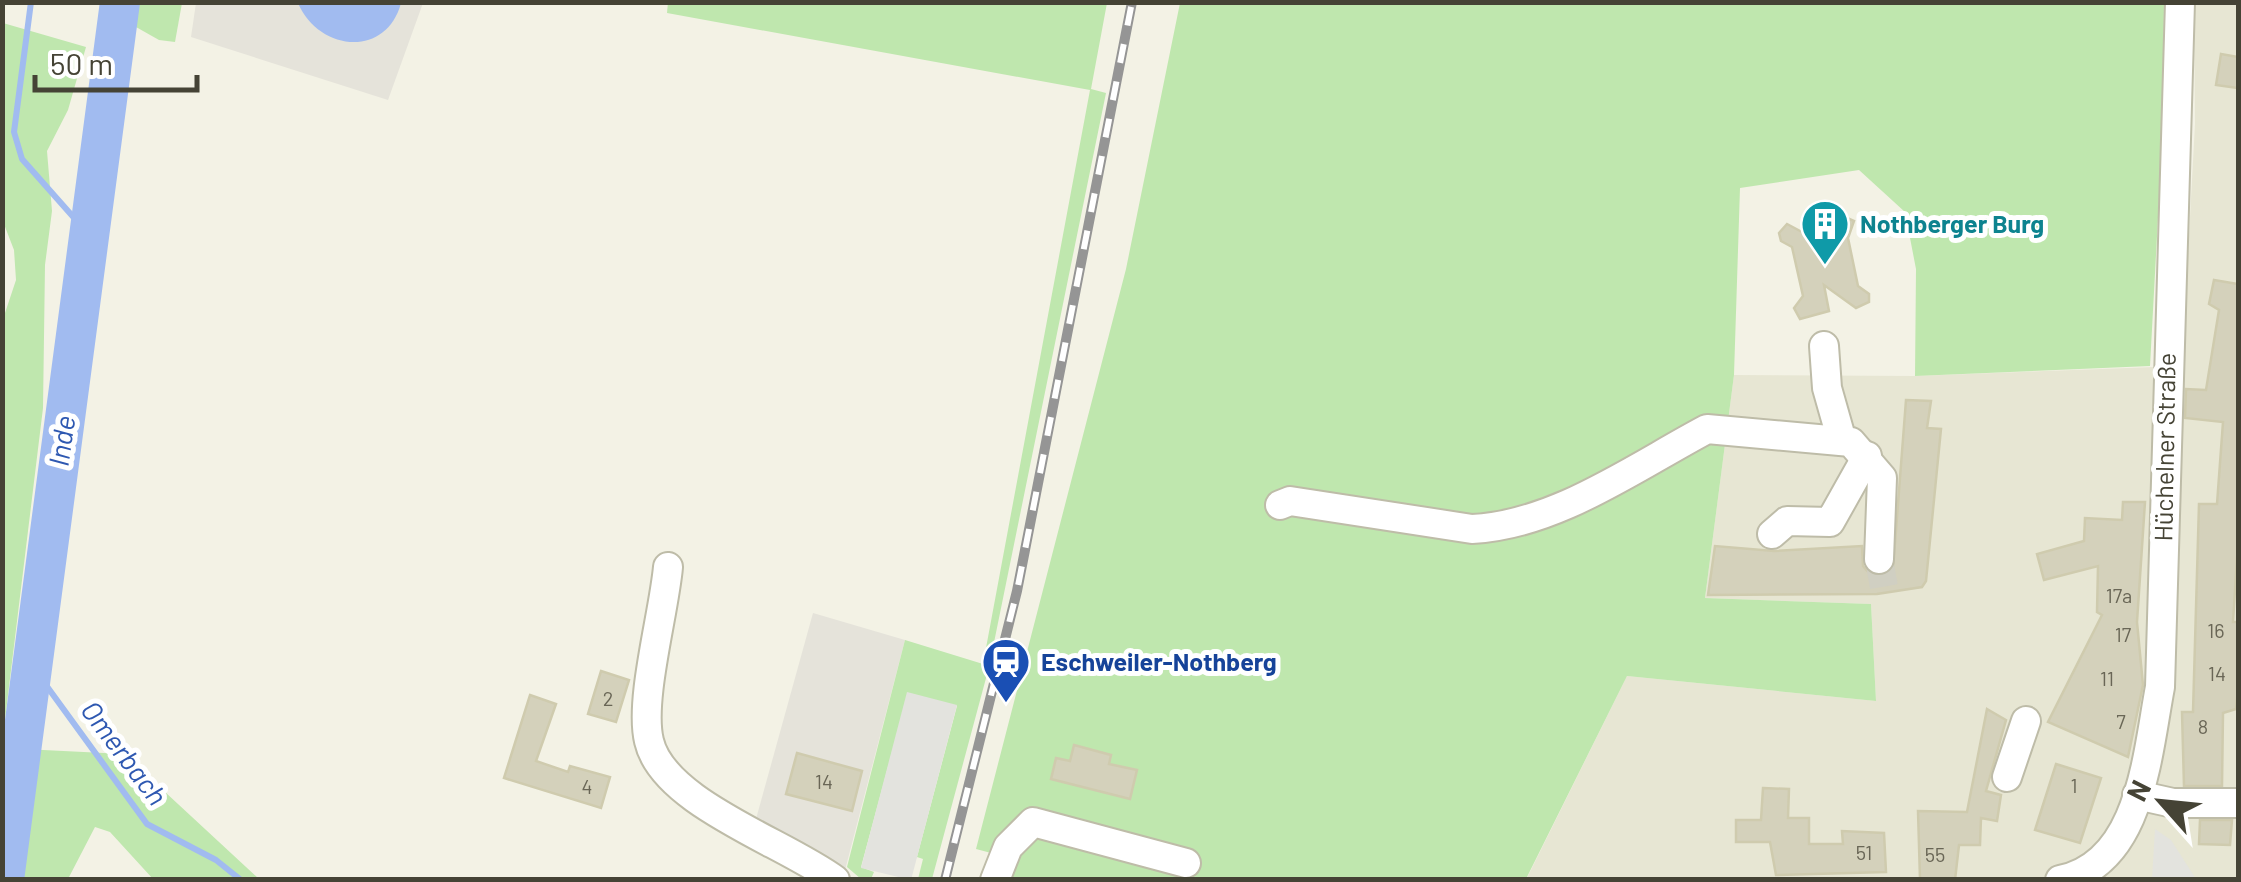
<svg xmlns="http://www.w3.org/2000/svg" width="2241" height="882" font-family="Barlow,sans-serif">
<rect width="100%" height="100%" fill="#f3f2e5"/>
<path fill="#e7e6d3" d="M2194 3H2238V879L1526 880 1627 676 1876 701 1871 604 1705 598 1734 375 1915 376 2182 366 2195 124Z"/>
<g fill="#e5e3da">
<path d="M196 3H423L388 100 191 37Z"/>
<path d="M813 613 905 640 844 874 756 819Z"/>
</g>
<g fill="#bfe7ae">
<path d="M668 2 1107 3 1091 89 1106 93 989 667 932 879H918L923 859 917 857 957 706 908 693 861 867 874 872 871 879H861L847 867 905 640 983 664 1090 90 667 13Z"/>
<path d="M139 3H182L175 42 159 40 136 27Z"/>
<path d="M1180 3H2164L2163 125 2150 366 1915 376 1916 269 1905 212 1859 170 1740 188 1734 375 1705 598 1871 604 1876 701 1627 676 1526 879H1005L1010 858 976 849 1126 269Z"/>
<path d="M3 23 86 47 68 110 47 151 52 211 45 265 43 408 3 736 2 322 16 280 14 250 2 219Z"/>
<path d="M3 748 124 754 259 879H153L110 832 95 827 68 879H3Z"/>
</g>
<g fill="#e3e3de">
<path d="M907 692 957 705 911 880 861 868Z"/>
<path d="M2155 829 2171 840 2196 879H2152Z"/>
</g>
<path fill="#a1bbf0" d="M298 3H401C386 59 318 51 298 3Z"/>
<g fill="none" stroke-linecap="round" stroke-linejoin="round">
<g stroke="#a1bbf0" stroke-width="6">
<path d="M31 2 14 132 22 159 91 237"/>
<path d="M35 670 147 824 216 860 241 880"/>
</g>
<path stroke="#a1bbf0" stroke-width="40" d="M4 880 120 2"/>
</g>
<g fill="#d4d1bb" stroke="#cfcbae" stroke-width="2.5">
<path d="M2221 54 2238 57V88L2216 85Z"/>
<path d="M1840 215 1854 221 1848 238 1858 286 1869 294V302L1856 308 1824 285 1829 311 1800 319 1794 308 1803 296 1792 247 1781 241 1779 233 1787 224 1802 232 1832 226Z"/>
<path d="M2214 280 2238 284V543L2233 622H2238V690L2236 709 2223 713 2222 786H2184L2182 712H2193L2199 504H2217L2223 422 2185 418 2186 389 2206 390 2219 310 2209 304Z"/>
<path d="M1906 400 1931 401 1927 428 1941 429 1926 581 1922 587 1877 594 1708 595 1715 546 1774 551 1862 546 1863 566 1869 573 1879 576 1893 569Z"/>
<path d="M2123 502H2145L2137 622 2143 685 2128 757 2048 722 2102 615 2097 612 2098 566 2044 580 2037 554 2084 541 2085 518 2122 520Z"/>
<path d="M601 671 629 680 616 722 588 714Z"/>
<path d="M530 695 556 704 536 761 568 772 570 766 610 777 601 808 504 778Z"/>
<path d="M1987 709 2006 720 1986 791 2001 795 1997 821 1981 818 1980 845H1959L1955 880 1920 879 1918 811 1967 812Z"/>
<path d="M1074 745 1111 755 1109 764 1137 770 1130 799 1051 779 1056 758 1070 761Z"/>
<path d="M797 753 862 771 852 811 786 794Z"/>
<path d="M2056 764 2101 778 2080 843 2035 830Z"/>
<path d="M1763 788 1789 789 1788 818H1809V844H1843L1842 831 1884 833 1886 872 1776 875 1770 842H1736V820H1761Z"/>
<path d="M2200 820H2232L2230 845 2199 844Z"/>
</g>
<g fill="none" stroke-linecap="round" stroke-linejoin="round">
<path stroke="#d0cfc2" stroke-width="28" stroke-dasharray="28 14" stroke-linecap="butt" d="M1879 559 1885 593"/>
<g stroke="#bebca8" stroke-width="32">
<g id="minor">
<path d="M1824 346 1827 388 1842 441"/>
<path d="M1280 505 1290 501 1472 529C1556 525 1635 467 1707 429L1851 442 1882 478 1879 559"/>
<path d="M1772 534 1787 521 1830 522 1867 456"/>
<path d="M668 567C664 613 639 700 649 741 663 803 786 843 835 880"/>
<path d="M2007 777 2026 721"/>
<path d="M2137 795 2173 803H2238"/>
<path d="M995 880 1008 847 1033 822 1186 863"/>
<path d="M2060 880C2141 864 2147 755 2160 687L2180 2"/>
</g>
</g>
<use href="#minor" stroke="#fff" stroke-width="28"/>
<g stroke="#959595" stroke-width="10">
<path id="rail" d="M945 880 1017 591 1132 2"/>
</g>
<use href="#rail" stroke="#fff" stroke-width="6" stroke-dasharray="19" stroke-linecap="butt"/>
</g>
<defs>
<g id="building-pin" transform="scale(2.5)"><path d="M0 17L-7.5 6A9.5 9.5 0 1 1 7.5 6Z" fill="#0f9aa8" stroke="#fff"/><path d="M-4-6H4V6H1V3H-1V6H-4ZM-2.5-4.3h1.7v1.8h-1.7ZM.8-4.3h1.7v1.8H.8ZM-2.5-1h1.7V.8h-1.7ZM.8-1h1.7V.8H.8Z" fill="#fff"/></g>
<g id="station-pin" transform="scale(2.5)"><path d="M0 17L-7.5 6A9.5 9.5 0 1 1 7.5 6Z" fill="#1a4fb4" stroke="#fff"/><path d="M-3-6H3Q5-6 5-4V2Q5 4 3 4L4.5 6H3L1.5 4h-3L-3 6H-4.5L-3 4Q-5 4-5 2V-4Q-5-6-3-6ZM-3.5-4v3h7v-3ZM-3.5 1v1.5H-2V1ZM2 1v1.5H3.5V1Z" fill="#fff"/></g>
</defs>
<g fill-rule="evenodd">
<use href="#building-pin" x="1825" y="224"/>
<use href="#station-pin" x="1006" y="662"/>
</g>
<g text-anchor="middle" stroke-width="10" stroke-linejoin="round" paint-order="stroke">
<g font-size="20" fill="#696656">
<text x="2119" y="603">17a</text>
<text x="2216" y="638">16</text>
<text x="2123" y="642">17</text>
<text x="2217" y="681">14</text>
<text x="2107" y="686">11</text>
<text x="608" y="706">2</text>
<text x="2121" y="729">7</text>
<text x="2203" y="734">8</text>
<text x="824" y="789">14</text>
<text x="2074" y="793">1</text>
<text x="587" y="794">4</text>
<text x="1864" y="860">51</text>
<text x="1935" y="862">55</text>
</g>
<g font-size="25" font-weight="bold" fill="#0d838f" stroke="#fff" text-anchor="start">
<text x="1860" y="233">Nothberger Burg</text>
</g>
<g font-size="25" fill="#454335" stroke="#fff">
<text transform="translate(2165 447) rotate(-89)" y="9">Hüchelner Straße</text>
</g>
<g font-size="25" font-weight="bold" fill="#164399" stroke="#fff" text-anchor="start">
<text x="1041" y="671">Eschweiler-Nothberg</text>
</g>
<g font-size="28" font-style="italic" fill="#2e58b1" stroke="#fff">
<text transform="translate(62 441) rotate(-82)" y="10">Inde</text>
<text transform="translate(124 753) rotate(53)" y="10">Omerbach</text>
</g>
</g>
<rect width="2241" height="882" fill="none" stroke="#454335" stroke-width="10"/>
<g transform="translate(2161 802) rotate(297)" stroke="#ffffff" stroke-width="8" paint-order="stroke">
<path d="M0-8L18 38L0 25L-18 38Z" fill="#454335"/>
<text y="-15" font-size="28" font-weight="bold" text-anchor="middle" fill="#454335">N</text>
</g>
<path d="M35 75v15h162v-15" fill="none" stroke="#454335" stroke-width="5"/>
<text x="50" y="75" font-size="30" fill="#454335" stroke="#ffffff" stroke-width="8" paint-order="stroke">50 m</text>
</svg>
